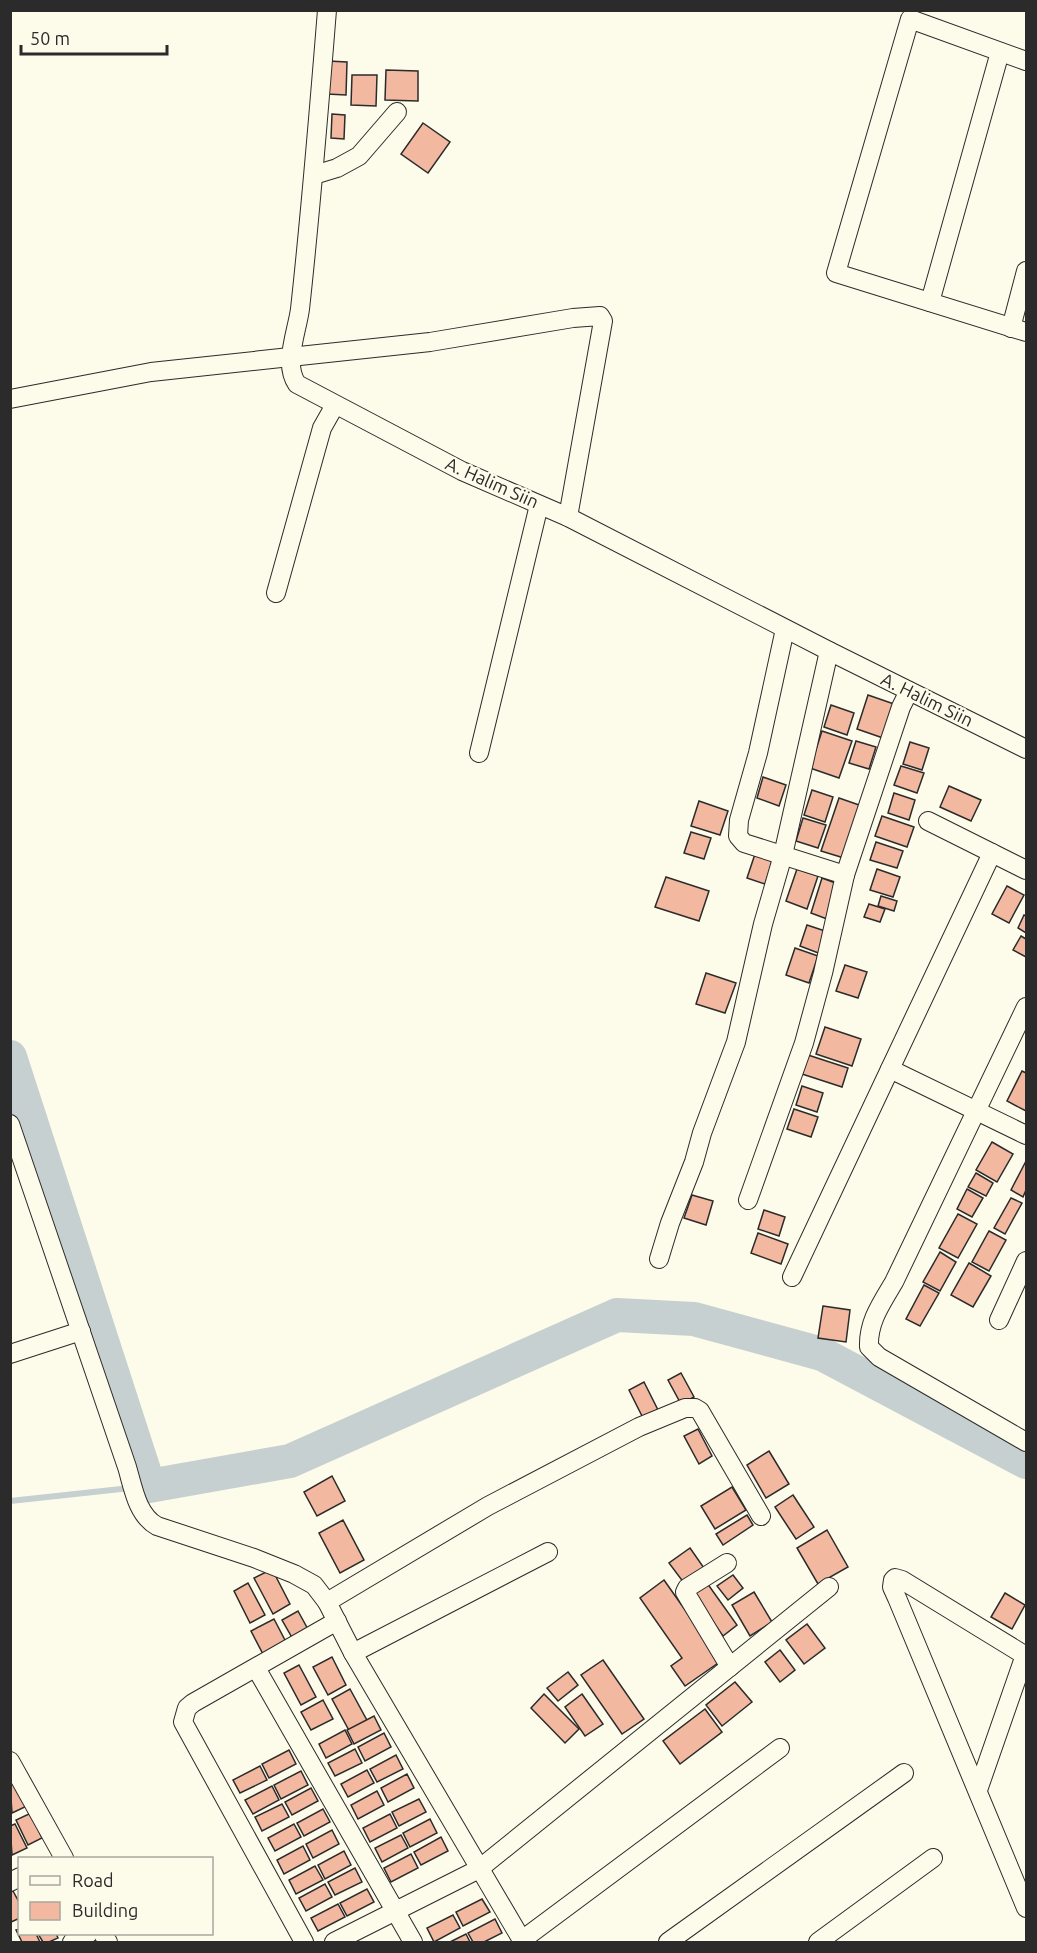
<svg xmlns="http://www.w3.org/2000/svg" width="1037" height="1953" font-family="Ubuntu,sans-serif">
<rect width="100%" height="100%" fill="#fdfbea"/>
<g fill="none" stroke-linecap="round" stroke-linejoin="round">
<path stroke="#c7d0d0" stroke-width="6" d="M10 1501 149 1486"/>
<path stroke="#c7d0d0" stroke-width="34" d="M10 1057 149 1486 290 1461 617 1315 694 1319 822 1354 1026 1462"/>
</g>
<g fill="#f2b8a0" stroke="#2b2b2b" stroke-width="1.5">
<path d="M328 61 347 62 346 95 327 94Z"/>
<path d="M386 70 418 71V101L385 100Z"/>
<path d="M352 75H377L376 106 351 105Z"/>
<path d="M332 114 345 115 344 139 331 138Z"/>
<path d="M423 123 450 142 428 173 401 154Z"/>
<path d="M868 695 894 704 883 738 857 729Z"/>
<path d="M831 705 854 713 847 735 824 727Z"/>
<path d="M822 731 852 741 839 778 810 768Z"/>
<path d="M856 741 876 747 869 769 849 763Z"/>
<path d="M910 742 929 748 922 770 903 764Z"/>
<path d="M901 766 924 773 917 793 894 785Z"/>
<path d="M763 777 786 785 779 806 757 798Z"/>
<path d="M949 786 981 800 971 821 940 807Z"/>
<path d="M812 790 833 797 825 822 804 815Z"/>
<path d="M894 793 915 800 909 820 888 813Z"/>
<path d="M839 798 862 806 844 858 821 851Z"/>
<path d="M699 801 728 811 720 835 691 826Z"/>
<path d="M882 816 914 827 907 847 875 836Z"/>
<path d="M803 818 826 825 818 848 796 841Z"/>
<path d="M691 832 711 838 704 859 684 853Z"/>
<path d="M876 842 903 851 897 868 870 860Z"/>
<path d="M755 854 773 860 765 884 747 878Z"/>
<path d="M797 869 818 876 807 909 786 901Z"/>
<path d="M877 869 900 877 893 897 870 890Z"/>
<path d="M666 877 709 891 699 921 655 907Z"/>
<path d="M822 878 838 884 827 919 811 913Z"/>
<path d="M1007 886 1024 895 1009 923 992 914Z"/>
<path d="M881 896 897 901 894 911 878 906Z"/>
<path d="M869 904 885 909 880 922 864 917Z"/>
<path d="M1024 915 1026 916V933L1018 928Z"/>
<path d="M807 925 828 932 821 954 800 946Z"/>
<path d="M1021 936 1026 939V957L1013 950Z"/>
<path d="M795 948 818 956 809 983 786 975Z"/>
<path d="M845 965 867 972 858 998 836 991Z"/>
<path d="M706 973 736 983 725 1013 696 1004Z"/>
<path d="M825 1027 861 1039 852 1066 816 1054Z"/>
<path d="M808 1055 848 1068 842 1087 802 1074Z"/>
<path d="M1022 1071 1026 1073V1111L1007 1101Z"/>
<path d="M802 1086 823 1093 817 1112 796 1105Z"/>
<path d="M794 1109 818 1117 811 1137 787 1129Z"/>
<path d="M992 1142 1013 1154 997 1182 976 1170Z"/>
<path d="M1026 1161V1190L1023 1197 1011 1190Z"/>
<path d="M976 1173 993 1183 986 1196 968 1187Z"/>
<path d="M967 1189 983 1198 972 1217 957 1209Z"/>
<path d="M692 1195 713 1201 706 1225 684 1218Z"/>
<path d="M1011 1198 1022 1203 1005 1234 994 1228Z"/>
<path d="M764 1210 785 1217 779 1236 758 1229Z"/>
<path d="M958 1214 977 1224 958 1258 939 1248Z"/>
<path d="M989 1231 1006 1240 989 1271 972 1262Z"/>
<path d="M758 1233 788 1244 781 1264 751 1253Z"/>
<path d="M940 1252 956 1262 940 1291 923 1282Z"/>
<path d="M969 1263 991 1276 973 1307 951 1295Z"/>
<path d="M924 1285 939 1293 920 1326 906 1319Z"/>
<path d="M823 1306 850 1310 846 1342 818 1338Z"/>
<path d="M681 1373 694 1397 681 1404 668 1380Z"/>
<path d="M644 1382 658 1410 643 1418 629 1390Z"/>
<path d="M698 1429 712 1456 699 1464 684 1436Z"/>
<path d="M769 1451 789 1484 766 1498 747 1465Z"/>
<path d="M332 1476 345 1501 317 1516 304 1492Z"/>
<path d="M732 1487 746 1510 715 1529 701 1506Z"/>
<path d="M793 1495 814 1527 796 1539 775 1507Z"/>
<path d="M747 1515 753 1525 723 1545 716 1534Z"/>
<path d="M343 1520 364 1560 340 1573 319 1533Z"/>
<path d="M827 1530 848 1567 818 1584 797 1548Z"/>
<path d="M690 1548 704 1568 684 1583 669 1563Z"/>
<path d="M272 1569 290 1604 273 1614 254 1578Z"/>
<path d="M733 1575 743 1588 728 1600 717 1586Z"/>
<path d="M664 1580 721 1661 685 1686 671 1666 682 1658 640 1598Z"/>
<path d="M248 1583 265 1615 250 1623 234 1591Z"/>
<path d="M707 1583 737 1625 723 1636 693 1594Z"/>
<path d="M754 1592 772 1622 750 1636 732 1605Z"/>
<path d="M1005 1593 1025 1605 1012 1629 991 1617Z"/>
<path d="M298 1611 310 1633 294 1641 282 1620Z"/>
<path d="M274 1619 287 1644 264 1656 251 1631Z"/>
<path d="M807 1624 825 1648 804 1664 786 1640Z"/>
<path d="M780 1650 795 1670 780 1682 765 1662Z"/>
<path d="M332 1657 346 1685 328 1695 313 1667Z"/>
<path d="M603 1660 644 1719 622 1734 581 1675Z"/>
<path d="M299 1665 316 1697 301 1705 284 1673Z"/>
<path d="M568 1672 578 1685 558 1701 547 1688Z"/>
<path d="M735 1682 752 1702 722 1726 706 1705Z"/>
<path d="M350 1689 369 1724 351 1734 332 1699Z"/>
<path d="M544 1694 579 1729 565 1743 531 1708Z"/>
<path d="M582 1694 603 1724 585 1736 565 1707Z"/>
<path d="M323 1700 333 1719 311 1730 301 1712Z"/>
<path d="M705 1709 722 1732 680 1764 663 1741Z"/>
<path d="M374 1716 381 1730 354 1744 347 1730Z"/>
<path d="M345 1730 352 1744 326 1758 319 1744Z"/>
<path d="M384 1733 391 1747 365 1761 358 1747Z"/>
<path d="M355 1749 362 1763 335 1776 328 1763Z"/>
<path d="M289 1750 296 1764 269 1778 262 1764Z"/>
<path d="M396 1755 403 1769 377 1782 370 1769Z"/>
<path d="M260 1766 267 1780 240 1793 233 1780Z"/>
<path d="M367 1770 374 1783 348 1797 341 1784Z"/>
<path d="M301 1771 308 1785 281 1799 274 1785Z"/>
<path d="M407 1774 414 1788 388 1802 381 1788Z"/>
<path d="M15 1782 27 1806 12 1813 10 1784Z"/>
<path d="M272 1786 279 1800 253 1814 245 1800Z"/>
<path d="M311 1788 318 1801 292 1815 285 1802Z"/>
<path d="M377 1791 384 1805 358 1819 351 1805Z"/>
<path d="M419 1799 426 1812 399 1826 392 1812Z"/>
<path d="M282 1804 289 1817 262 1831 255 1817Z"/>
<path d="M323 1809 330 1822 304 1836 297 1823Z"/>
<path d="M31 1813 42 1838 28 1845 16 1820Z"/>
<path d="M390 1814 397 1828 370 1842 363 1828Z"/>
<path d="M430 1819 437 1833 410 1847 403 1833Z"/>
<path d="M15 1824 27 1848 12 1855 10 1826Z"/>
<path d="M294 1824 301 1837 275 1851 268 1838Z"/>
<path d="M332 1830 339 1844 313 1858 306 1844Z"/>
<path d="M401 1835 408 1848 382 1862 375 1848Z"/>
<path d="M441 1837 448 1851 421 1865 414 1852Z"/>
<path d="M303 1846 310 1860 284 1874 277 1860Z"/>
<path d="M344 1851 351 1865 325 1879 318 1865Z"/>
<path d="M411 1854 418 1868 391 1882 384 1868Z"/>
<path d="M315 1866 323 1880 296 1894 289 1880Z"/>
<path d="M355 1868 362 1882 335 1895 328 1882Z"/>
<path d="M325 1884 332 1897 306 1911 299 1898Z"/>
<path d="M367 1889 374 1902 347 1916 340 1903Z"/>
<path d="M13 1891 20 1904V1918L11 1922 10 1892Z"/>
<path d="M482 1899 490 1912 463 1926 456 1912Z"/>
<path d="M338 1904 345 1917 318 1931 311 1918Z"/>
<path d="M453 1915 460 1928 434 1942 427 1928Z"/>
<path d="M495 1919 502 1933 484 1942H473L468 1933Z"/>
<path d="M20 1929V1934H36L40 1942H22L16 1930Z"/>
<path d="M38 1934H56L58 1938 49 1942H43Z"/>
<path d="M466 1934 470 1942H450Z"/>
</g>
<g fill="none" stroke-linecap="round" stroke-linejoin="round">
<g stroke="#2b2b2b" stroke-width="20">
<g id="minor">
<path d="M327 10C319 110 311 209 300 309 297 332 283 364 297 384L462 471 568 517 829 651 1026 749"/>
<path d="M1026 61 910 19 836 273 1026 332"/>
<path d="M314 175 337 168 359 156 397 112"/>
<path d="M930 302 1000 52"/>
<path d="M1011 328 1026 271"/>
<path d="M10 399 151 372 430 342 573 318 600 316 603 321 568 517"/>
<path d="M276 593 322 428 335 405"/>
<path d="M785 629 758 753 739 820 738 836 744 843 845 875"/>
<path d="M479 753 539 505"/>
<path d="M928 821 1026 870"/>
<path d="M992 853 890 1069 1026 1135"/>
<path d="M1026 1007 894 1282C881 1304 868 1322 869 1347L879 1357 1026 1442"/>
<path d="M10 1124 127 1467C133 1487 137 1515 157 1526L254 1558 294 1574 314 1585 327 1602"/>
<path d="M748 1200 804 1043 823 973 845 875 901 707 909 691"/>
<path d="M659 1259 670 1223 694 1162 702 1133 736 1042 763 924 783 855 829 651"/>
<path d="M792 1277 890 1069"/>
<path d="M999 1320 1026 1261"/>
<path d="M10 1354 81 1331"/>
<path d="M727 1563 687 1588 685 1592 730 1667"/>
<path d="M353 1653 548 1552"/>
<path d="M1026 1656 902 1580 895 1578 893 1580 892 1587 897 1598 1026 1908"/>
<path d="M256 1668 413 1942"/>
<path d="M10 1761 64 1858"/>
<path d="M978 1790 1025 1655"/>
<path d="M10 1882 20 1877"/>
<path d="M103 1934 108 1942"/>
<path d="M522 1940 780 1748"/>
<path d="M72 1942 88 1934"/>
<path d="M304 1942 183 1722 187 1708 193 1703 337 1621"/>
<path d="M334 1942 479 1869 829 1587"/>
<path d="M523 1942 353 1653 327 1602 488 1506 639 1427 685 1408H695L700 1411 761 1516"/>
<path d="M668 1942 904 1773"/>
<path d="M818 1942 933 1858"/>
</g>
</g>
<use href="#minor" stroke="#fdfbea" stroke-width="18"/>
</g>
<g text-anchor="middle" stroke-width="4.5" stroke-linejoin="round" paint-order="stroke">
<g font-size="18" fill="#2b2b2b" stroke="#fdfbea">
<text transform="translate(492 483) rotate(24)" y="6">A. Halim Siin</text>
<text transform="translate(927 700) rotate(26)" y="6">A. Halim Siin</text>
</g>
</g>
<rect width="1037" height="1953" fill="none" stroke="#2b2b2b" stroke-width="24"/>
<rect x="18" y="1857" width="195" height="78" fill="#fdfbea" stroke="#a9a89e" stroke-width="1.5"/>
<rect x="30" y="1876" width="30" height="9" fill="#fdfbea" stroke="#a9a89e" stroke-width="1.5"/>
<text x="72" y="1887" font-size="18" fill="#2b2b2b">Road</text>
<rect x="30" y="1902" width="30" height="18" fill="#f2b8a0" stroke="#a9a89e" stroke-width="1.5"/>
<text x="72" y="1917" font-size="18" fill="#2b2b2b">Building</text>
<path d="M21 45v9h146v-9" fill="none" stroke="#2b2b2b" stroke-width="3"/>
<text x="30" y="45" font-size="18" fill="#2b2b2b" stroke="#fdfbea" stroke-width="4.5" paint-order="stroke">50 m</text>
</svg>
